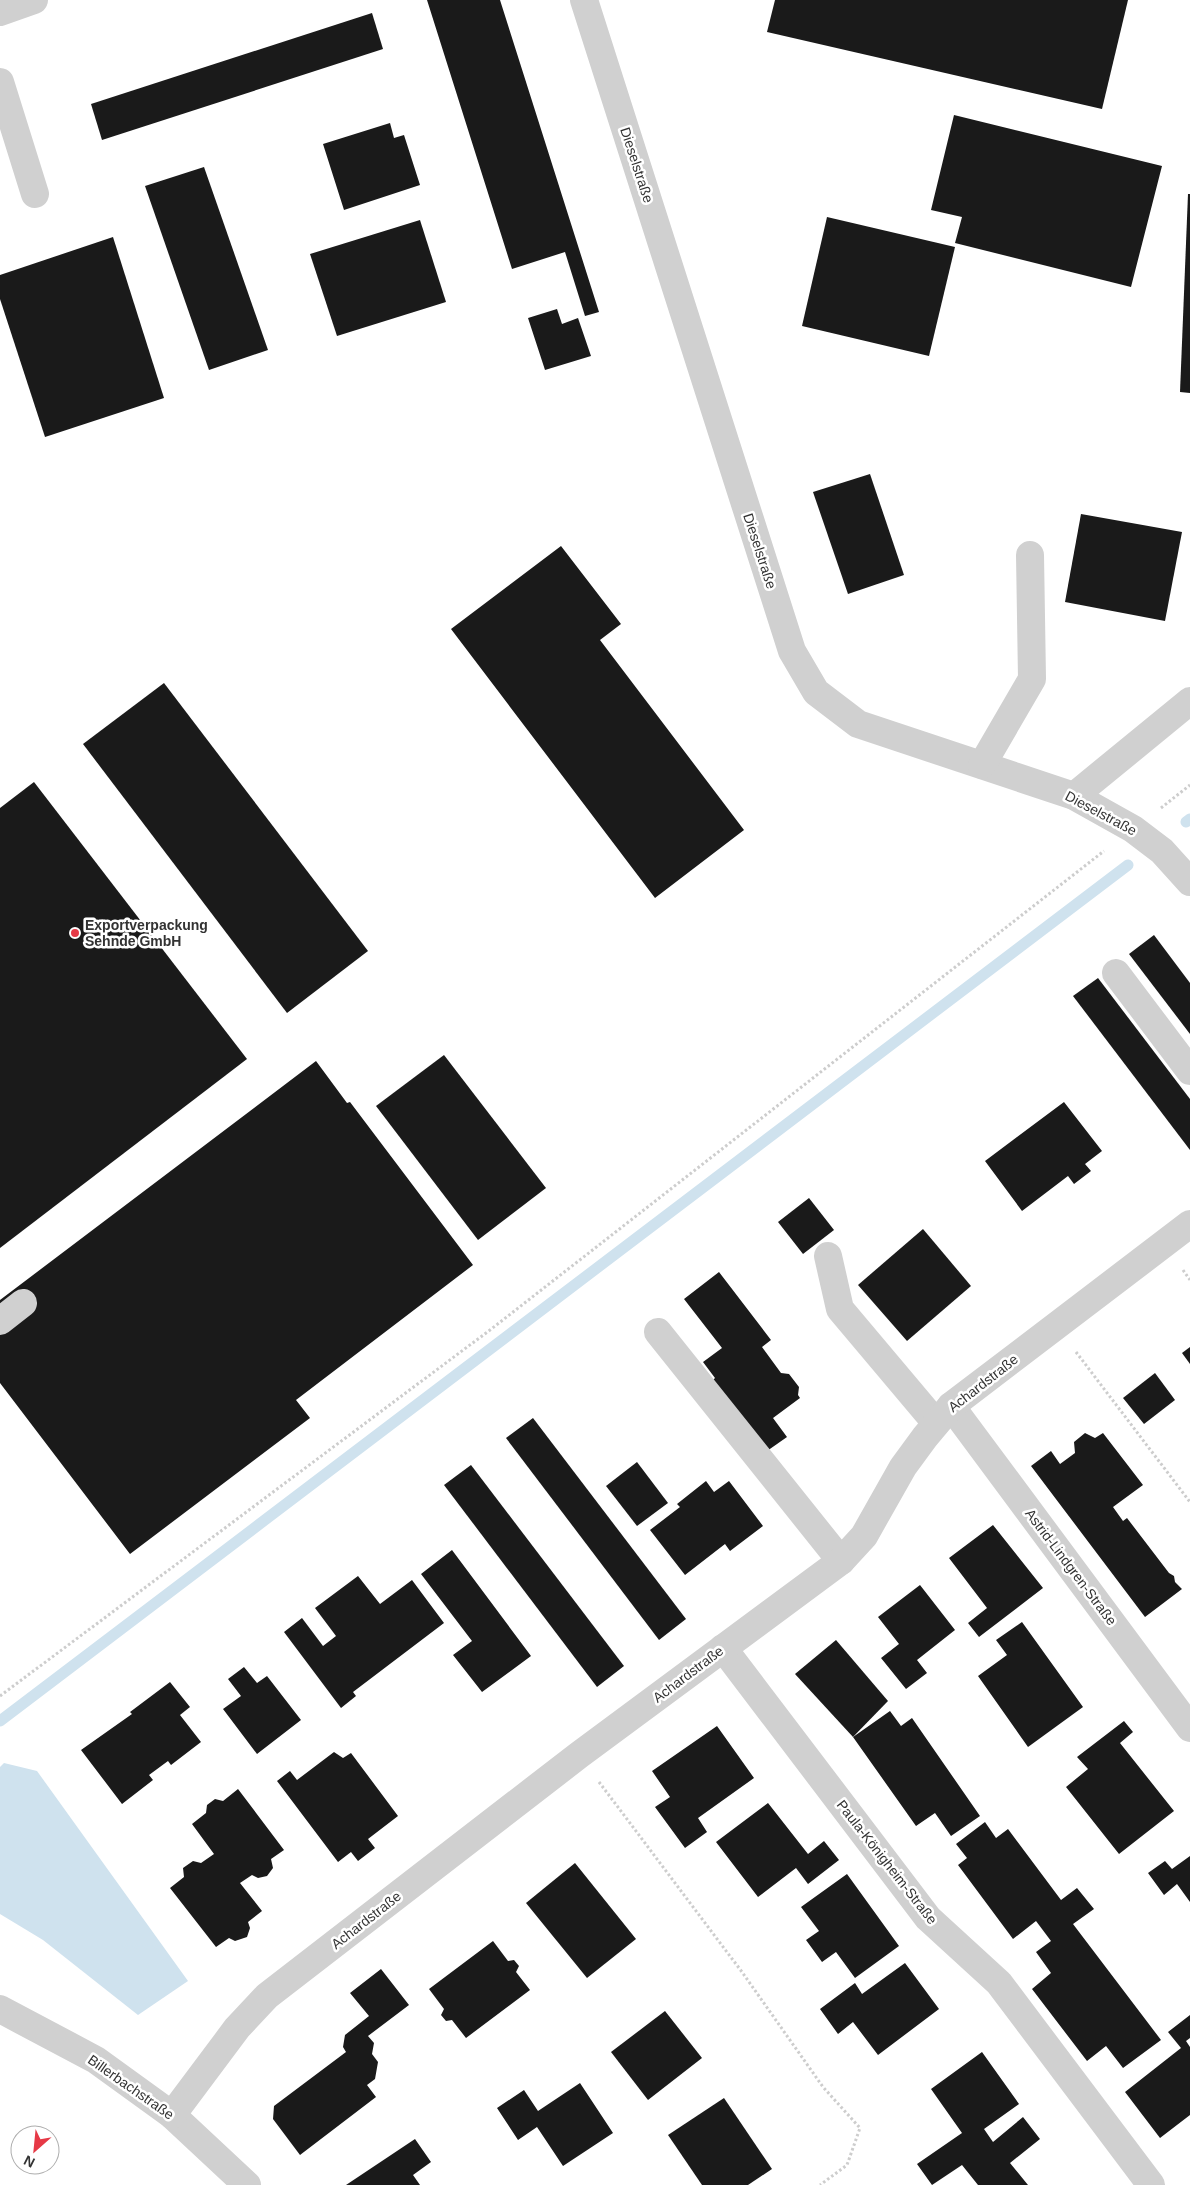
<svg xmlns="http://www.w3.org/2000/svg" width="1190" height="2185" font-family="Helvetica,sans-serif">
<rect width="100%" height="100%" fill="#fff"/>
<path fill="#cfe2ee" d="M4 1763 37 1771 188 1981 138 2015 43 1940 0 1914V1767Z"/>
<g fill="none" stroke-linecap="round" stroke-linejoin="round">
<g stroke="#cfe2ee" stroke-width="11">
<path d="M1186 822 1190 819"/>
<path d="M0 1721 1128 865"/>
</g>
</g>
<g fill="#1a1a1a">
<path d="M427 0H500L599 312 585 316 565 252 512 269Z"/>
<path d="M775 0H1128L1102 109 767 32Z"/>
<path d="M372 13 383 49 102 140 91 104Z"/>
<path d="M954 115 1162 166 1131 287 955 243 962 217 931 210Z"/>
<path d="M390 123 394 138 404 135 420 185 344 210 323 144Z"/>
<path d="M204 167 268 350 209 370 145 186Z"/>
<path d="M1188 194H1190V393L1180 392Z"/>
<path d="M827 217 955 247 929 356 802 326Z"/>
<path d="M420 220 446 302 337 336 310 254Z"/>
<path d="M113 237 164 398 45 437 0 299V275Z"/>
<path d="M557 309 562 324 578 318 591 356 545 370 528 318Z"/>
<path d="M870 474 904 575 848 594 813 492Z"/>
<path d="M1081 514 1182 532 1165 621 1065 602Z"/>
<path d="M561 546 621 624 600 640 744 830 655 898 451 629Z"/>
<path d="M164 683 368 951 287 1013 83 744Z"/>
<path d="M34 782 247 1059 0 1248V808Z"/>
<path d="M1154 935 1190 983V1034L1129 954Z"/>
<path d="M1098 978 1190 1099V1150L1073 996Z"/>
<path d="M444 1055 546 1188 478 1240 376 1106Z"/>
<path d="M316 1061 347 1103 350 1102 473 1265 296 1400 310 1418 130 1554 0 1383V1300Z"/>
<path d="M1064 1102 1102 1151 1085 1164 1091 1171 1074 1184 1068 1176 1022 1211 985 1161Z"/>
<path d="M809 1198 834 1230 803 1254 778 1222Z"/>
<path d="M923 1229 971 1286 907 1341 858 1285Z"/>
<path d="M719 1272 771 1340 762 1347 781 1373 789 1374 799 1387 798 1395 800 1398 773 1418 787 1437 767 1451 713 1380 715 1378 703 1362 722 1348 684 1299Z"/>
<path d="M1190 1347V1364L1182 1353Z"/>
<path d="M1155 1373 1175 1400 1144 1424 1123 1398Z"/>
<path d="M533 1418 686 1619 659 1640 506 1438Z"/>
<path d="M1085 1433 1095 1438 1103 1433 1143 1485 1113 1507 1123 1521 1127 1518 1169 1573 1174 1576 1175 1582 1182 1589 1145 1617 1031 1466 1051 1451 1060 1464 1075 1453 1074 1442Z"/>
<path d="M637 1462 668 1503 637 1526 606 1486Z"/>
<path d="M471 1465 624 1666 597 1687 444 1485Z"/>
<path d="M706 1481 714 1492 729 1481 763 1526 730 1551 725 1544 685 1575 650 1530 680 1507 677 1504Z"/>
<path d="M993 1525 1043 1588 979 1637 968 1623 987 1608 949 1558Z"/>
<path d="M452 1550 531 1656 482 1692 453 1655 472 1641 421 1574Z"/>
<path d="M358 1576 380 1604 412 1580 444 1623 353 1692 356 1696 341 1708 284 1632 302 1618 323 1646 336 1636 315 1608Z"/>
<path d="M920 1585 955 1630 917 1660 927 1673 906 1689 881 1658 899 1644 878 1617Z"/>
<path d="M1022 1622 1083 1707 1028 1747 978 1676 1007 1655 996 1640Z"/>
<path d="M836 1640 888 1701 853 1737 795 1674Z"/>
<path d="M244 1667 257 1683 267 1676 301 1720 257 1754 223 1709 241 1696 228 1679Z"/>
<path d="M170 1682 190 1707 180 1715 201 1742 171 1765 168 1761 149 1775 153 1780 122 1804 81 1750 132 1714 130 1712Z"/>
<path d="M890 1711 901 1726 912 1718 980 1816 951 1836 935 1813 916 1826 853 1737Z"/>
<path d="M1124 1721 1133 1732 1120 1743 1174 1811 1119 1854 1066 1787 1088 1769 1077 1757Z"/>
<path d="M717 1726 754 1778 698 1818 707 1832 685 1848 655 1807 670 1797 652 1771Z"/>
<path d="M334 1752 343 1758 351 1753 398 1816 368 1839 375 1848 358 1861 351 1852 338 1862 277 1781 290 1771 297 1780Z"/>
<path d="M238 1789 284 1850 271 1859 273 1868 267 1876 258 1878 252 1875 240 1883 262 1911 248 1922 250 1928 247 1937 235 1941 229 1938 216 1947 170 1888 184 1877 183 1868 193 1861 201 1863 214 1854 192 1824 206 1813 207 1805 215 1799 223 1801Z"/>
<path d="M768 1803 808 1854 824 1841 839 1860 808 1884 796 1868 758 1897 716 1842Z"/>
<path d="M985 1822 996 1838 1008 1829 1061 1900 1077 1888 1094 1909 1073 1924 1161 2040 1123 2068 1106 2046 1087 2061 1032 1989 1051 1973 1036 1952 1051 1941 1036 1921 1013 1939 958 1865 967 1858 956 1844Z"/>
<path d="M1190 1856V1902L1177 1884 1164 1895 1148 1873 1165 1861 1172 1869Z"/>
<path d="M575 1863 636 1939 587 1978 526 1903Z"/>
<path d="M847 1874 899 1946 855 1978 836 1952 822 1962 806 1940 819 1931 801 1907Z"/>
<path d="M493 1941 508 1961 514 1960 519 1966 516 1972 530 1990 466 2038 452 2020 446 2021 441 2015 444 2009 429 1989Z"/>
<path d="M905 1963 939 2009 878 2055 853 2022 838 2034 820 2009 855 1983 862 1994Z"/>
<path d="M381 1969 409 2005 368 2036 374 2043 372 2054 378 2062 375 2079 367 2085 376 2097 300 2155 273 2119 274 2106 346 2052 343 2047 345 2035 369 2016 350 1993Z"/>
<path d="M665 2011 702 2058 648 2100 611 2052Z"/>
<path d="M1190 2015V2038L1186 2041 1190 2047V2115L1160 2138 1125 2092 1181 2048 1168 2032Z"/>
<path d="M982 2052 1019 2104 984 2129 993 2142 1023 2117 1040 2139 1010 2163 1028 2185H978L962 2165 932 2185 917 2164 962 2133 931 2089Z"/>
<path d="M580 2083 613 2133 563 2166 537 2127 518 2140 497 2108 524 2090 538 2111Z"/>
<path d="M724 2098 772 2169 748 2185H702L668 2135Z"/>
<path d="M415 2139 431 2162 413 2175 420 2185H346Z"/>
</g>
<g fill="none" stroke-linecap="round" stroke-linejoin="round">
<g stroke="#cdcdcd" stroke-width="3" stroke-dasharray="2.5 2.5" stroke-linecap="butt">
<path d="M1161 808 1190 785"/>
<path d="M1183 1270 1190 1280"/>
<path d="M1076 1352 1190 1502"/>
<path d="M0 1696 490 1330 1104 851"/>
<path d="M599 1782 742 1972 823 2087 860 2128 847 2165 820 2185"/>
</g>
<g stroke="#d0d0d0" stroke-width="28">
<path d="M584 0 792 651 816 692 858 724 1074 796 1133 829 1162 851 1190 882"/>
<path d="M0 12 34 0"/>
<path d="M0 82 35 194"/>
<path d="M982 765 1032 679 1030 555"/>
<path d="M1074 796 1190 701"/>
<path d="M1116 973 1190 1071"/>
<path d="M828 1256 840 1309 936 1423"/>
<path d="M0 1321 23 1303"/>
<path d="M658 1332 841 1561"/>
<path d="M951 1406 1190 1728"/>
<path d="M723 1648 928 1918 999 1983 1151 2185"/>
<path d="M0 2009 96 2060 172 2115 247 2185"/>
<path d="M172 2115 237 2028 267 1996 579 1755 841 1561 864 1536 903 1467 925 1437 951 1406 1190 1224"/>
</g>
</g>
<circle fill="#e63946" stroke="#fff" stroke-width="2" cx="75" cy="933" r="5"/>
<g text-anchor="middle" stroke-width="5" stroke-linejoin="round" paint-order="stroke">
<g font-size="14" fill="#333" stroke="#fff">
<text transform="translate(637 165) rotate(72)" y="5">Dieselstraße</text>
<text transform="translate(760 551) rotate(72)" y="5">Dieselstraße</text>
<text transform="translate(1101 813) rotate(28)" y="5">Dieselstraße</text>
<text transform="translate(983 1383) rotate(-38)" y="5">Achardstraße</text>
<text transform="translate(1071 1567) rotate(53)" y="5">Astrid-Lindgren-Straße</text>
<text transform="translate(688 1674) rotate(-37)" y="5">Achardstraße</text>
<text transform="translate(887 1862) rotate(52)" y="5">Paula-Königheim-Straße</text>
<text transform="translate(366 1920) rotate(-38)" y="5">Achardstraße</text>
<text transform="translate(131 2087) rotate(35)" y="5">Billerbachstraße</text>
</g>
<g font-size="14" font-weight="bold" fill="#333" stroke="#fff" text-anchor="start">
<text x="85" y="930">Exportverpackung<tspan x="85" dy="16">Sehnde GmbH</tspan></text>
</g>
</g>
<g transform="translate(35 2150) rotate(207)"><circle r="24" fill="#ffffff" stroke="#adadad"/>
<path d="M0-4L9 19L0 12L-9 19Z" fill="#e63946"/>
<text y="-8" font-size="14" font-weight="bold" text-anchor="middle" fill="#333333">N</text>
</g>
</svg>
